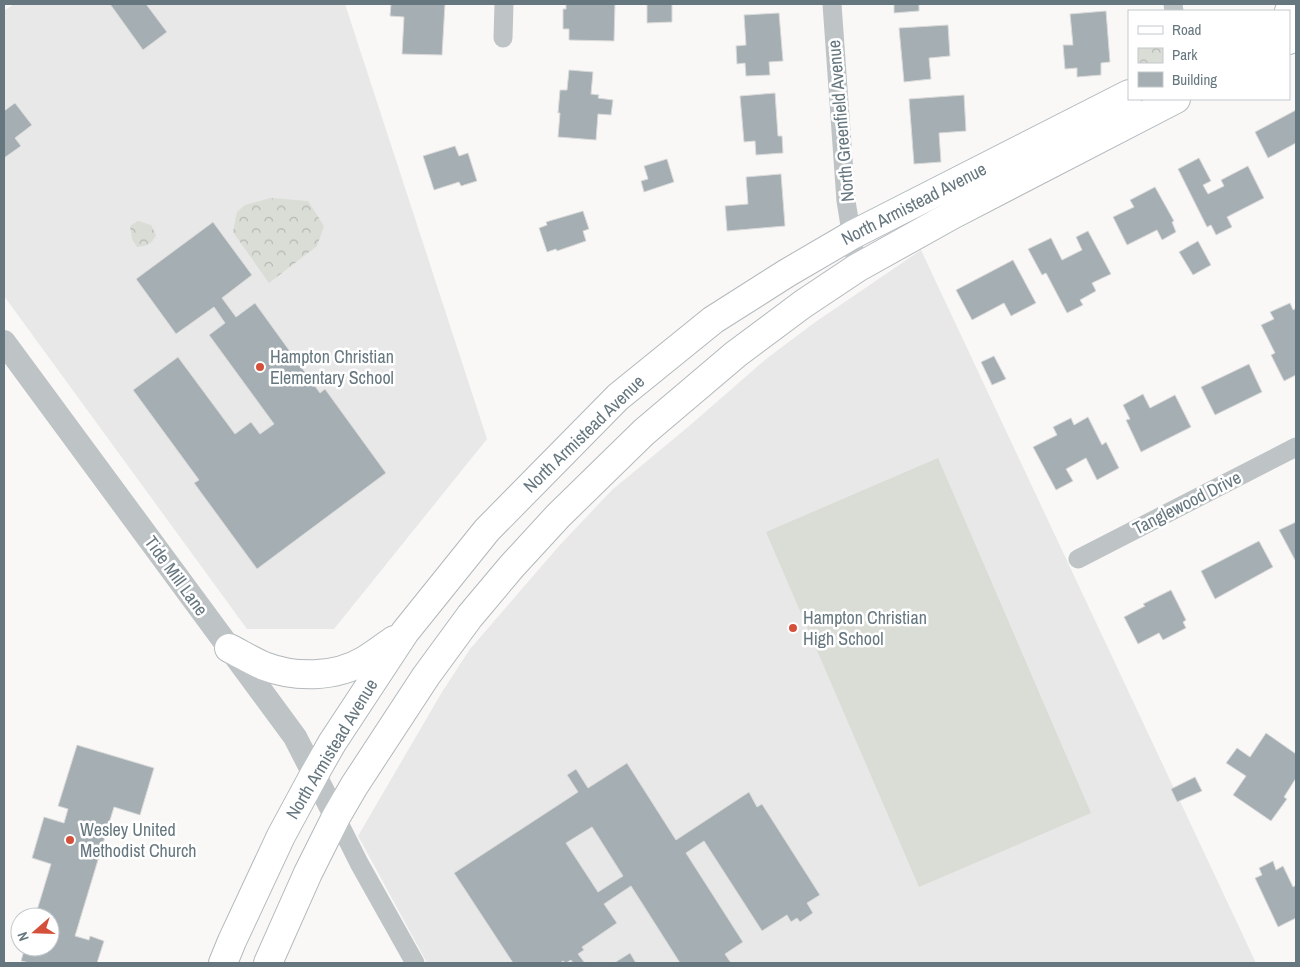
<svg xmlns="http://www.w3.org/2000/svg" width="1300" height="967" font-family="'Archivo Narrow',sans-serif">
<defs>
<pattern id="park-crowns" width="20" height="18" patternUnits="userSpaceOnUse" patternTransform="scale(1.25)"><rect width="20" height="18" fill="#d9ddd6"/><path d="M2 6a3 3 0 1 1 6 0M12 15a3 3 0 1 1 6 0" fill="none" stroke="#b4b8b3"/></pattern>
</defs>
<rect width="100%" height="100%" fill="#f9f8f7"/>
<g fill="#e7e8e7">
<path d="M14 4H345L487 439 334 629H247L4 296V11Z"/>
<path d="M921 250 1256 963H427L358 836 442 692 470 649 559 546 612 490 688 427 766 359 814 323Z"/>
</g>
<g fill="url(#park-crowns)">
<path d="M271 198 308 201 324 226 317 246 269 283 233 232 237 212 245 205Z"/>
<path d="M138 221 151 225 156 235C152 244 147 246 137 247L132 239 130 226Z"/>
</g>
<path fill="#d9ddd6" d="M938 458 1091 813 919 887 766 532Z"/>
<g fill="#a5afb3" stroke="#dadad9" fill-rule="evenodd">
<path d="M110 4H146L167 32 143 50Z"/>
<path d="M391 4H445L442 55 402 54 404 17 390 16Z"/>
<path d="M566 4H615L614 41 569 40V29H563V9H566Z"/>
<path d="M647 4H672V22L647 23Z"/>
<path d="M894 4H919V11L894 13Z"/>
<path d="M1106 11 1110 62 1101 63V75L1077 77V68L1065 69 1063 45H1073L1070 14Z"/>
<path d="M779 13 783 61 769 62 770 75 746 76 745 63 737 64 736 46 746 45 744 15Z"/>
<path d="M948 25 950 56 929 58 931 79 904 82 899 28Z"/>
<path d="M569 70 593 72 591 94 599 95 598 98 613 100 611 115 598 114 596 140 558 137 560 113H558L560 90H567Z"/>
<path d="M775 93 778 136H782L783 153 756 155 755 141 744 142 740 96Z"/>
<path d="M964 95 966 131 939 133 941 162 914 164 909 99Z"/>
<path d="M15 103 32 125 15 138 21 146 4 158V111Z"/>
<path d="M1296 110V143L1268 158 1255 132Z"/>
<path d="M455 146 459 156 468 153 477 181 461 186 459 182 434 190 423 156Z"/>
<path d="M1199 158 1211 181 1203 185 1208 194 1224 186 1221 180 1248 166 1264 198 1227 217 1232 227 1216 235 1211 225 1207 227 1178 169Z"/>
<path d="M667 159 674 182 644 192 641 181 648 179 644 166Z"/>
<path d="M781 174 785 226 727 231 725 206 748 204 746 177Z"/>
<path d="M1155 187 1174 221 1172 222 1176 232 1162 240 1157 230 1127 245 1113 217 1134 207 1130 200Z"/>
<path d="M583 211 589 229 583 231 586 241 557 251 556 249 547 252 539 228 547 225 546 222Z"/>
<path d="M213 222 252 275 222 298 236 317 255 303 320 393 325 389 386 473 257 569 194 483 199 480 133 390 178 357 235 434 251 422 260 434 274 424 209 335 225 323 214 307 176 334 136 279Z"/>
<path d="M1088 231 1111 274 1092 283 1096 291 1080 300 1083 305 1067 313 1046 273 1042 275 1028 249 1051 238 1062 260 1082 250 1076 237Z"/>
<path d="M1198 241 1211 265 1193 275 1179 252Z"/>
<path d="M1013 260 1036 303 1011 316 1004 303 972 320 956 290Z"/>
<path d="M1290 303 1293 310 1296 308V375L1284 381 1271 355 1275 353 1261 325 1274 319 1270 312Z"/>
<path d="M994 356 1006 379 992 385 981 362Z"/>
<path d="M1249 364 1262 392 1215 415 1201 387Z"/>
<path d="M1143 394 1150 408 1175 395 1191 427 1141 452 1126 420 1130 419 1123 405Z"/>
<path d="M1088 417 1102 445 1106 442 1119 468 1097 480 1086 458 1066 469 1073 481 1056 490 1033 447 1057 435 1053 427 1071 418 1074 425Z"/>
<path d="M1296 522V559L1295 560 1279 530Z"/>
<path d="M1259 541 1273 567 1215 599 1201 571Z"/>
<path d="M1171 590 1186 620 1183 622 1186 628 1163 640 1159 633 1138 644 1124 617 1145 606 1143 604Z"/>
<path d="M1266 733 1296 754V778L1284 797 1287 799 1271 821 1233 795 1246 776 1226 763 1237 748 1250 757Z"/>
<path d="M77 745 154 768 140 815 114 807 75 936 89 940 90 936 104 941 97 963H30L21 961 25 947H50V917H35L51 864 32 858 44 817 64 823 68 809 58 806Z"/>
<path d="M627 763 676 840 749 792 757 807 762 804 820 895 807 903 813 913 800 922 797 918 791 922 787 915 762 931 704 841 686 853 743 942 725 954 731 963H680L631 886 604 904 617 923 582 947 584 950 578 954 585 963H573L571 960 566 963 563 961 560 963H513L454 873 578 792 567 775 576 769 588 788ZM592 827 623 876 598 892 566 843Z"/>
<path d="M1195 777 1202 791 1177 802 1171 789Z"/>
<path d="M1273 861 1276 870 1283 866 1293 887 1296 885V918L1278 927 1255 878 1262 875 1259 868Z"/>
<path d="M630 953 636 963H614Z"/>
</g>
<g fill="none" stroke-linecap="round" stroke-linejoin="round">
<g stroke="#b2b8bb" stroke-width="30">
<g id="primary">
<path d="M1289 11 1296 7"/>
<path d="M1289 40 1296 37"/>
<path d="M229 648C241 654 252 661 264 666 295 678 335 678 365 660 375 654 384 647 394 640"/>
<path d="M223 963 232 941 281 836 315 773 332 743 405 632 487 530 618 397 713 320 787 273 852 235 1129 94"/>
<path d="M268 963 308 873 336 817 354 786 426 676 470 616 512 566 558 516 644 432 736 354 803 304 857 268 952 215 1176 99"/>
</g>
</g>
<g stroke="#bec3c6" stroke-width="19">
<path d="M832 4 846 201 857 268"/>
<path d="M1173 4 1174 11"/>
<path d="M503 38 504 4"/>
<path d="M1078 559 1296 447"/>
<path d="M336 817 359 863 415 963"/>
</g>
<path stroke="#bec3c6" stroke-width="24" d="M4 342 295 737 336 817"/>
<use href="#primary" stroke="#fff" stroke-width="28"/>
</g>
<g fill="#d5503a" stroke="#fff" stroke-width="2">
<circle cx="260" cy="367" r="5"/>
<circle cx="793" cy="628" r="5"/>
<circle cx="70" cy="840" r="5"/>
</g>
<g text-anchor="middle" stroke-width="5" stroke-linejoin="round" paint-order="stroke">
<g font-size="18" fill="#66777f" stroke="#fff">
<text transform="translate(841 121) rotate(-95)" y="6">North Greenfield Avenue</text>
<text transform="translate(914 204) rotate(-27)" y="6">North Armistead Avenue</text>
<text transform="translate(584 434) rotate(-44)" y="6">North Armistead Avenue</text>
<text transform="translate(1187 503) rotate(-27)" y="6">Tanglewood Drive</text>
<text transform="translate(176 576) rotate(54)" y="6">Tide Mill Lane</text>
<text transform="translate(332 749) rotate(-59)" y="6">North Armistead Avenue</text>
</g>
<g font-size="18" fill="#66777f" stroke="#fff" text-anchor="start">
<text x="270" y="363">Hampton Christian<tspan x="270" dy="21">Elementary School</tspan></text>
<text x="803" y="624">Hampton Christian<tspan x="803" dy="21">High School</tspan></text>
<text x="80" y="836">Wesley United<tspan x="80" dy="21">Methodist Church</tspan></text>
</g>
</g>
<rect width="1300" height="967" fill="none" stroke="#66777f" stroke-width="10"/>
<rect x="1128" y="10" width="162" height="90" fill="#ffffff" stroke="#c2c9cc"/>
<rect x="1138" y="26" width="25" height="8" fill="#ffffff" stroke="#c2c9cc"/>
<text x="1172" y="35" font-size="15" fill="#66777f">Road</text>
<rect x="1138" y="48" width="25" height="15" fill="url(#park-crowns)" stroke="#c2c9cc"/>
<text x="1172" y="60" font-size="15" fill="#66777f">Park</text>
<rect x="1138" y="72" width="25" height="15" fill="#a5afb3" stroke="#c2c9cc"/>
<text x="1172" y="85" font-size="15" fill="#66777f">Building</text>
<g transform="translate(35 932) rotate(250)"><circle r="24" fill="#ffffff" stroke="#c2c9cc"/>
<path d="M0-4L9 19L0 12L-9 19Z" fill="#d5503a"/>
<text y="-8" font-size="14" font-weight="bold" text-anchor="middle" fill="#66777f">N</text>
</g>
</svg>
